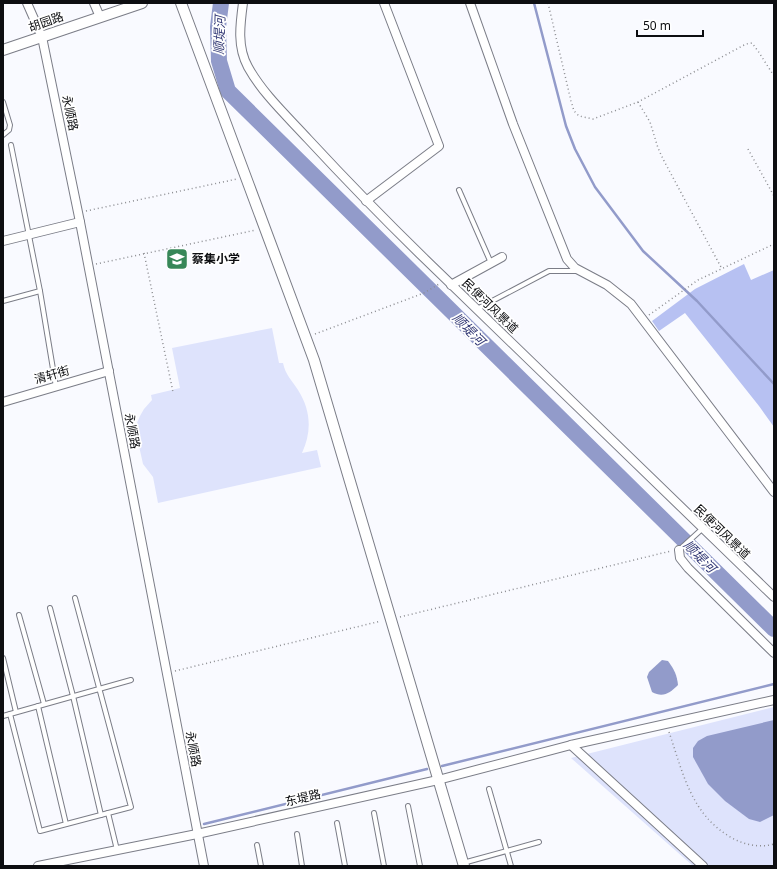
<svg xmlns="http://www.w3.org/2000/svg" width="777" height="869" font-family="'Noto Sans','Noto Sans SC',sans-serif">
<rect width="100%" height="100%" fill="#f9faff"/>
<g fill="#dee3fc">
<path d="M272 328 279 363H283C286 376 291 379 298 390 311 410 312 432 302 453L317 450 321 467 158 503 153 477 143 464 137 437V423L140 416 144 409 152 400 151 395 180 388 172 348Z"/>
<path d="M774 707V866H693L571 758Z"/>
</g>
<path fill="#b7c1f2" d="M744 264 751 280 774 270V427L759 406 685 313 659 331 652 321 695 289Z"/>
<g fill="#929bca">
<path d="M662 660 668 661C674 669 677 675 678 685 670 693 663 698 652 692L647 677 649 672Z"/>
<path d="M774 720V815L760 822 749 819 725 801 708 784 693 757V748L698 741 707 736Z"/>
</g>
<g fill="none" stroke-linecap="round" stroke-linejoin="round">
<g stroke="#929bca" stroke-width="2.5">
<path d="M534 3 566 126 575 149 595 187 643 251 697 301 774 384"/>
<path d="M442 766 774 684"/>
<path d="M204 824 427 769"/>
</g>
<path stroke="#929bca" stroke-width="16" d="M221 3 218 27 219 61 228 91 774 629"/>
<g stroke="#7b7d87" stroke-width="6">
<g id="service">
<path d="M3 102 10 125 9 130 3 135"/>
<path d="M11 145 40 291 56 387"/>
<path d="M459 190 491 263"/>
<path d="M3 301 40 291"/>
<path d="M477 309 549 271H577"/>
<path d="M679 550 702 529"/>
<path d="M50 608 73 696 101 815"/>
<path d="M19 615 44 704"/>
<path d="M3 658 16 712"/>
<path d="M38 706 66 824"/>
<path d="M10 714 40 831 131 807 75 598"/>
<path d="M3 716 131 680"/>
<path d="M489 789 511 866"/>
<path d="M408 806 420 866"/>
<path d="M108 813 117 850"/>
<path d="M374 813 384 866"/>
<path d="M337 823 345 866"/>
<path d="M297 834 302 866"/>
<path d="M257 845 261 866"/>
<path d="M463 863 539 842"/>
</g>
</g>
<g stroke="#7b7d87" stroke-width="10">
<g id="minor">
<path d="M27 3 42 37 80 222 204 866"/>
<path d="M94 3 100 17"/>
<path d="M243 3C240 25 237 47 248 67 263 94 287 116 308 139 346 180 385 220 425 259 541 372 657 485 774 597"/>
<path d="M470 3 513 124 567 259 575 268 607 285 631 304 774 492"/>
<path d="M366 201 439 146 384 3"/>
<path d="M3 241 80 222"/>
<path d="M451 285 502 257"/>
<path d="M3 402 109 371"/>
<path d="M679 550 680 558 688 568 774 653"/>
<path d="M571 745 703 866"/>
<path d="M38 866 197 834 438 780 571 745 774 700"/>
</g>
</g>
<g stroke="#7b7d87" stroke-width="12">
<g id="tertiary">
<path d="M181 3 314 360 464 866"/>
<path d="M3 50 142 3"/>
</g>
</g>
<g stroke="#8c8d91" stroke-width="1.5" stroke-dasharray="1 3" stroke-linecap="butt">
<path d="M548 3 571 101 574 111 579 116 593 119 638 102 746 44 752 43 758 51 774 76"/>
<path d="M638 102 650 122 658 148 663 159 722 269"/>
<path d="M748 149 774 196"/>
<path d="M86 211 237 179"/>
<path d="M144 253 173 392"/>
<path d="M96 264 256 230"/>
<path d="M649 315 698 280 774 244"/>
<path d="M315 334 424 293 439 284"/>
<path d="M400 617 671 551"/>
<path d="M175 671 381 621"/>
<path d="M669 732C683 773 691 815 732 838 745 845 760 848 774 844"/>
</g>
<use href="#service" stroke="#fff" stroke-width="4"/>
<use href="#minor" stroke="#fff" stroke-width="8"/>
<use href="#tertiary" stroke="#fff" stroke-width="10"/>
</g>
<defs>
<g id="school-square" transform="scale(1.15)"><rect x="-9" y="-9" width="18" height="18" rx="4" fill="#378758" stroke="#fff"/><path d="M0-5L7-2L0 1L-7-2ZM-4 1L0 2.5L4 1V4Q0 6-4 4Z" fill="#fff"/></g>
</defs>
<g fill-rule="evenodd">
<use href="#school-square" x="177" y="259"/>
</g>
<g text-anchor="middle" stroke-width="3.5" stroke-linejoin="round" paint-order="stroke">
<g font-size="12" fill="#0d0e11" stroke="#fff">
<text transform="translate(46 22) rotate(-19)" y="4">胡园路</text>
<text transform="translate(70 113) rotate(78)" y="4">永顺路</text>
<text transform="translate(490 306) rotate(44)" y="4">民便河风景道</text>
<text transform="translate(52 375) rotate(-16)" y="4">清轩街</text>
<text transform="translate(132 431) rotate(79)" y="4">永顺路</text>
<text transform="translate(722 532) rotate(44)" y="4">民便河风景道</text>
<text transform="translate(193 749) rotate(79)" y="4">永顺路</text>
<text transform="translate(303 798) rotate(-13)" y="4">东堤路</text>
</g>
<g font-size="12" font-weight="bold" fill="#0d0e11" stroke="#fff" text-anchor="start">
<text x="192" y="263">蔡集小学</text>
</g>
<g font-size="13" font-style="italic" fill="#353b77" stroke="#fff">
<text transform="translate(219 35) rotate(-88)" y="5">顺堤河</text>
<text transform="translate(469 329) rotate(45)" y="5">顺堤河</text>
<text transform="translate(700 556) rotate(45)" y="5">顺堤河</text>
</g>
</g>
<rect width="777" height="869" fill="none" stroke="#0d0e11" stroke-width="8"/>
<path d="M637 30v6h66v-6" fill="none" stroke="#0d0e11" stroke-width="2"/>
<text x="643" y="30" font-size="12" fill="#0d0e11" stroke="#ffffff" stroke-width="3" paint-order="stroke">50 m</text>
</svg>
